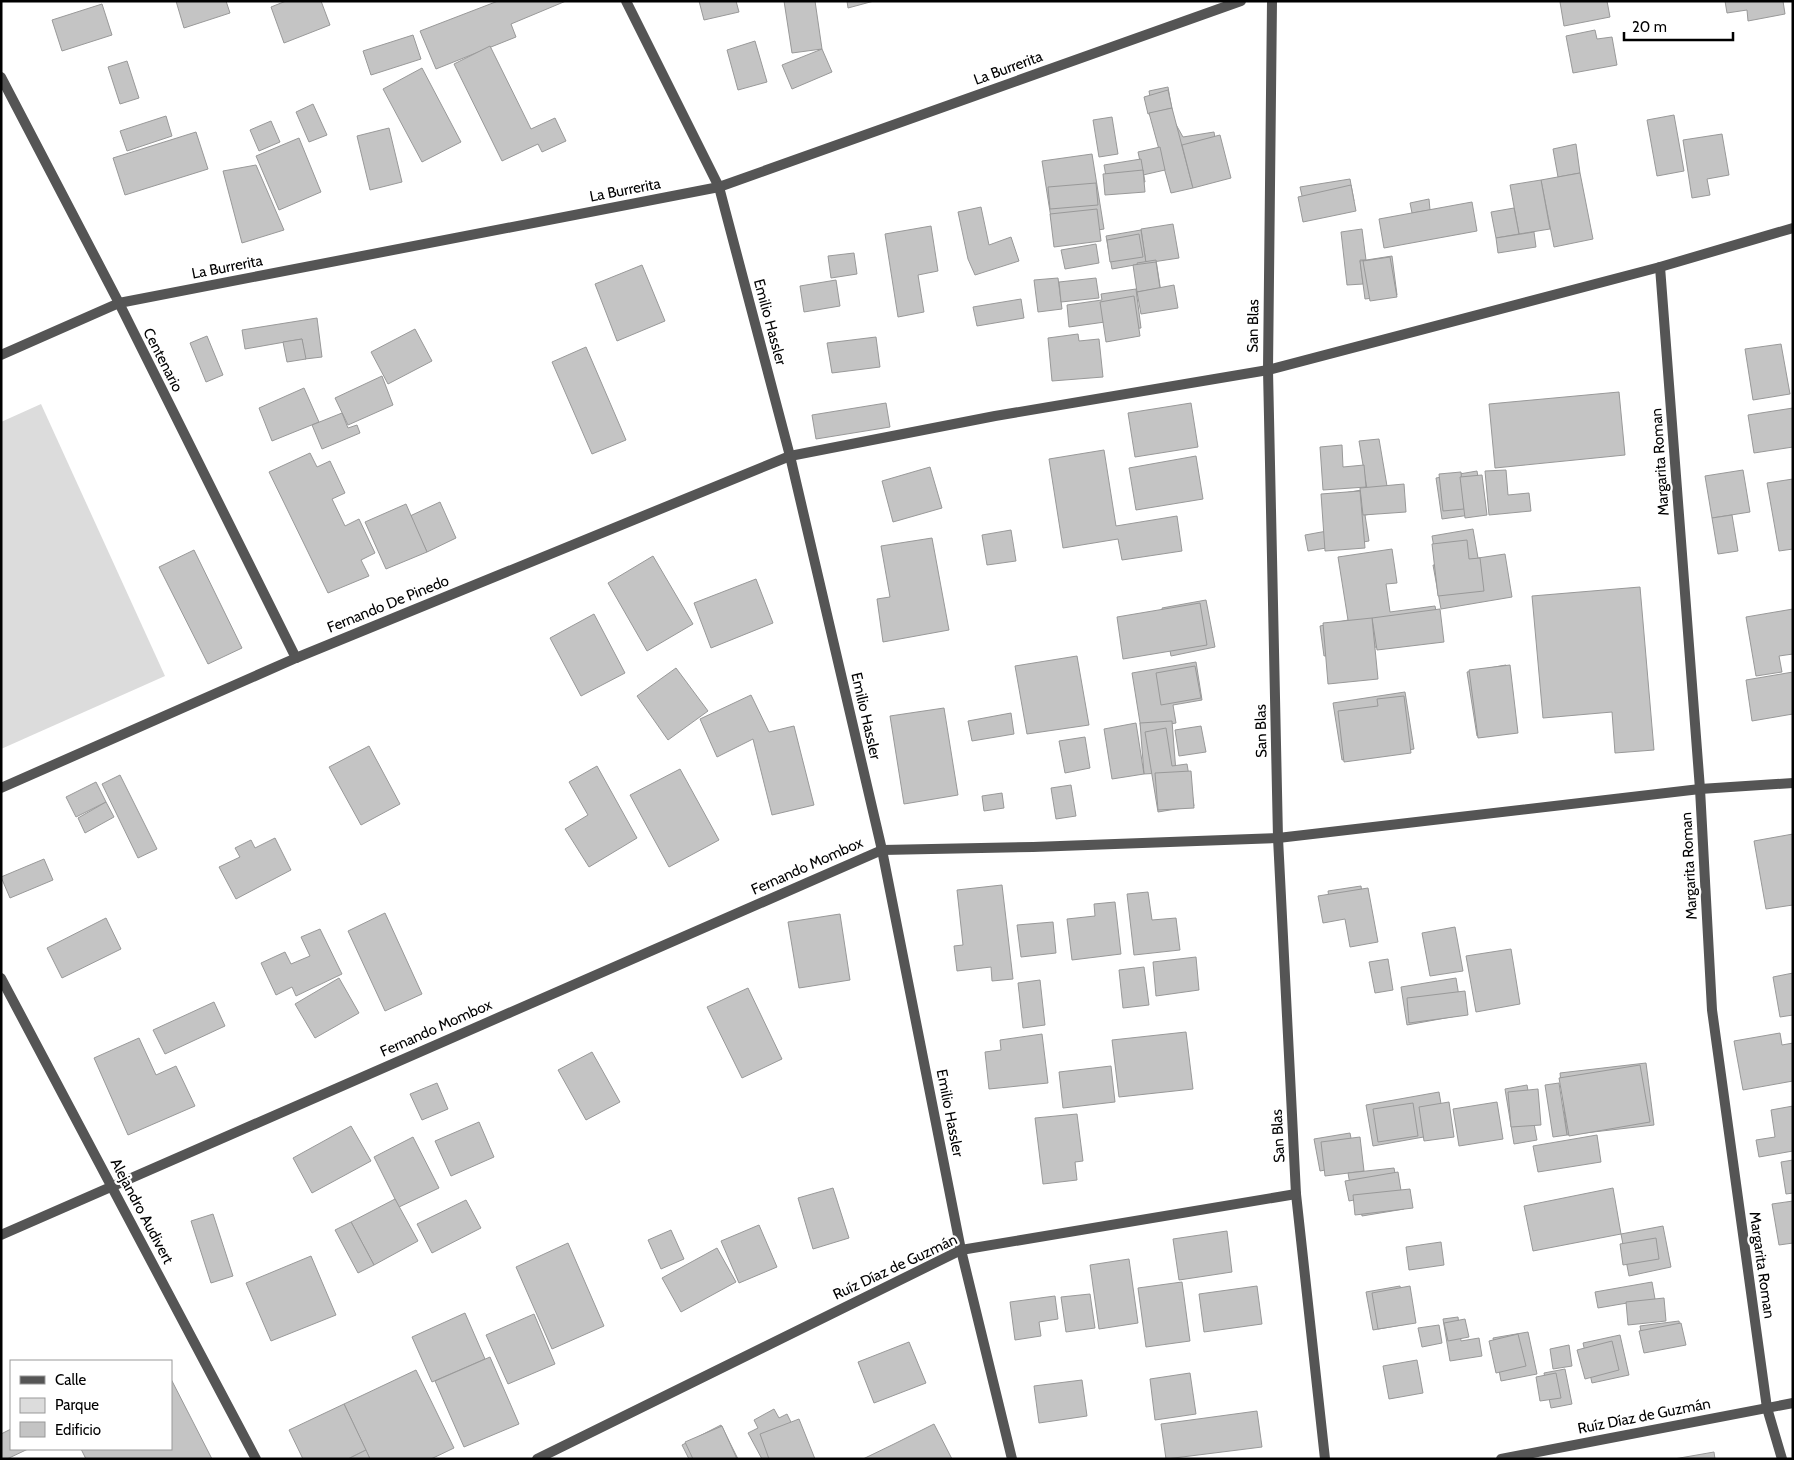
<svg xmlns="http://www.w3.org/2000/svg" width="1794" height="1460" font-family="Cabin,sans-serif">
<rect width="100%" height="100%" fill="#fff"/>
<path fill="#dcdcdc" d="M41 404 165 676 1 749V422Z"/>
<g fill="#c4c4c4" stroke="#999">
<path d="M176 1H226L230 13 184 28Z"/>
<path d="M286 1H321L330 25 284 43 271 7Z"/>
<path d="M498 1H566L511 24 516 37 436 69 420 31Z"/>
<path d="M699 1H736L739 12 704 20Z"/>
<path d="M784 1H815L822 49 792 53Z"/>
<path d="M847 1H874L848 8Z"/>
<path d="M1562 1H1607L1610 17 1564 26 1560 2Z"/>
<path d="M1725 1H1783L1785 14 1748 21 1747 10 1727 13Z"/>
<path d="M102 4 112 35 62 51 52 20Z"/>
<path d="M1595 30 1597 39 1612 37 1617 65 1573 73 1566 36Z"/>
<path d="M413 35 421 59 371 75 363 51Z"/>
<path d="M755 41 767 82 738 90 727 50Z"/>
<path d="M490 46 531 129 555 118 566 141 542 152 538 144 502 161 454 64Z"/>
<path d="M822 49 832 72 792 89 782 65Z"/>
<path d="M127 61 139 98 120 104 108 67Z"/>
<path d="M422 68 461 142 422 162 383 89Z"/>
<path d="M1168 87 1174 121 1183 137 1214 132 1221 175 1170 185 1158 124 1155 125 1149 91Z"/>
<path d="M1168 90 1172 108 1148 114 1144 97Z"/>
<path d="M313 104 327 135 309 142 296 112Z"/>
<path d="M1172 108 1193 188 1171 193 1149 113Z"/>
<path d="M1674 115 1684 171 1657 176 1647 120Z"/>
<path d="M166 116 172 136 127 151 120 131Z"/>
<path d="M1112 117 1118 154 1099 157 1093 120Z"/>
<path d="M271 121 280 142 259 151 250 130Z"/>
<path d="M389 128 402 182 370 190 357 136Z"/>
<path d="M196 132 208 169 125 195 113 158Z"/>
<path d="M1722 134 1729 175 1707 179 1710 195 1692 198 1683 140Z"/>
<path d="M1220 135 1231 178 1193 188 1182 145Z"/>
<path d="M299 138 321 192 279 210 256 156Z"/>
<path d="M1576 144 1580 173 1558 177 1553 149Z"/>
<path d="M1160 147 1165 170 1143 175 1138 152Z"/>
<path d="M1092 154 1104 229 1054 237 1042 161Z"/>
<path d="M1141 159 1145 182 1108 188 1104 165Z"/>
<path d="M256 165 284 230 242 243 223 171Z"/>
<path d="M1143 170 1145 192 1105 195 1103 174Z"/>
<path d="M1580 173 1593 239 1554 247 1541 180Z"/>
<path d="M1350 179 1354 201 1305 209 1300 187Z"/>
<path d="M1541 180 1550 229 1519 234 1510 185Z"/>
<path d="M1096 183 1098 205 1050 209 1048 187Z"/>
<path d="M1351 185 1356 211 1303 222 1298 197Z"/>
<path d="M1429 199 1430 210 1412 213 1410 203Z"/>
<path d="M1472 202 1477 231 1384 248 1379 219Z"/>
<path d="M981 207 989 245 1011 237 1019 261 975 275 968 259 958 212Z"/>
<path d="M1514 208 1519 234 1496 238 1491 212Z"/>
<path d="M1097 209 1101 241 1054 247 1050 214Z"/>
<path d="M1173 224 1179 258 1146 263 1141 229Z"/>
<path d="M931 226 938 271 918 275 924 312 898 317 885 234Z"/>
<path d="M1362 229 1366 260H1360L1363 284 1347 285 1341 232Z"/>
<path d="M1141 230 1146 263 1112 269 1106 236Z"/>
<path d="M1534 232 1536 247 1498 253 1496 238Z"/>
<path d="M1139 234 1143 257 1110 262 1107 240Z"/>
<path d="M1096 244 1099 263 1065 269 1061 250Z"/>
<path d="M854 253 857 274 831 278 828 256Z"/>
<path d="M1392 256 1397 295 1365 299 1360 261Z"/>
<path d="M1390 257 1397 297 1370 301 1363 261Z"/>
<path d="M1156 260 1162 299 1144 302 1137 263Z"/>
<path d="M1156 262 1160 288 1137 292 1133 265Z"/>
<path d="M642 265 665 321 617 341 595 284Z"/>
<path d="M1058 278 1062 309 1038 312 1034 280Z"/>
<path d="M1096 278 1099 298 1061 302 1059 282Z"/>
<path d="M836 280 840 306 804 312 800 286Z"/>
<path d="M1174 285 1178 308 1141 314 1137 292Z"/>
<path d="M1136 289 1141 328 1107 332 1105 322 1069 327 1067 305 1102 300 1101 294Z"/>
<path d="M1134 296 1140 336 1106 342 1100 302Z"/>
<path d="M1021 299 1024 318 977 326 973 307Z"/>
<path d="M317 318 322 357 305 359 302 339 245 349 242 330Z"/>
<path d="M415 329 432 361 388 384 371 352Z"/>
<path d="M1078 334 1079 341 1099 339 1103 377 1052 381 1048 338Z"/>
<path d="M207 336 223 375 206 382 190 343Z"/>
<path d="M876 337 880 367 832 373 827 343Z"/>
<path d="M302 339 306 359 287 362 283 342Z"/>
<path d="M1781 344 1790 394 1753 400 1745 349Z"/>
<path d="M586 347 626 440 592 454 552 362Z"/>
<path d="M382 376 393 405 348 425 335 398Z"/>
<path d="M304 388 319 422 272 441 259 408Z"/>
<path d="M1619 392 1625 455 1495 468 1489 404Z"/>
<path d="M886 403 890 427 816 439 812 415Z"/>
<path d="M1191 403 1198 447 1135 457 1128 413Z"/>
<path d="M1793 408V447L1754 453 1748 415Z"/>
<path d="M342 413 348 428 357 425 360 433 322 449 312 425Z"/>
<path d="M1379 439 1387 486H1392L1396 510 1365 515 1369 541 1308 551 1305 535 1327 531 1322 497 1367 489 1359 441Z"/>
<path d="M1342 445 1343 467 1364 465 1366 487 1323 490 1320 447Z"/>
<path d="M1104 450 1116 526 1177 516 1182 551 1122 560 1118 539 1063 548 1049 459Z"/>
<path d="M310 453 317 467 330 461 345 493 332 499 345 526 359 519 375 553 361 560 369 576 328 593 269 472Z"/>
<path d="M1196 456 1203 499 1136 510 1129 468Z"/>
<path d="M930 467 942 508 893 522 882 481Z"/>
<path d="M1506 470 1508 495 1529 493 1531 511 1489 515 1485 471Z"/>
<path d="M1743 470 1750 512 1712 518 1705 476Z"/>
<path d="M1477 471 1484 513 1442 519 1436 478Z"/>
<path d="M1461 472 1464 509 1443 511 1439 474Z"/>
<path d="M1482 475 1487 515 1465 518 1460 477Z"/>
<path d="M1793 479V549L1779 551 1767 483Z"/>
<path d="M1404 484 1406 512 1363 515 1360 488Z"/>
<path d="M1360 491 1365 548 1325 551 1321 494Z"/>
<path d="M440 502 456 538 427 552 410 516Z"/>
<path d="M406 504 427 552 386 569 365 522Z"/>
<path d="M1732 515 1738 551 1718 554 1712 518Z"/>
<path d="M1473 529 1478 558 1505 554 1512 597 1441 609 1433 565H1437L1432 536Z"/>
<path d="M1011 530 1016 561 987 565 982 535Z"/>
<path d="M932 538 949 630 883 642 877 599 890 597 881 546Z"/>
<path d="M1467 540 1469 559 1480 558 1484 591 1438 596 1432 544Z"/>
<path d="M1392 549 1397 583 1386 584 1390 612 1435 606 1441 637 1370 648 1374 675 1348 680 1343 653 1324 656 1320 626 1348 620 1338 557Z"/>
<path d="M194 550 242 648 208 664 159 567Z"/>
<path d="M653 556 693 624 647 651 608 583Z"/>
<path d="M756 579 773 623 711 648 694 603Z"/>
<path d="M1640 587 1654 750 1615 753 1612 712 1543 718 1532 596Z"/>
<path d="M1206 600 1215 647 1171 656 1162 608Z"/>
<path d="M1200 603 1207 645 1123 659 1117 617Z"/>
<path d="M1440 609 1444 642 1377 650 1372 618Z"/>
<path d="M1793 609V654L1779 656 1782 672 1756 676 1746 617Z"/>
<path d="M594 614 625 673 581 696 550 638Z"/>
<path d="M1372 618 1378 679 1328 684 1323 623Z"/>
<path d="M1077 656 1089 725 1027 734 1015 666Z"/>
<path d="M1196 662 1202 700 1173 705 1176 723 1141 729 1132 673Z"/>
<path d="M1506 665 1517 729 1477 736 1467 672Z"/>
<path d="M1510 665 1518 733 1478 738 1469 670Z"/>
<path d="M1195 666 1201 698 1161 705 1156 673Z"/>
<path d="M676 668 708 711 668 740 637 696Z"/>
<path d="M1793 672V714L1752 721 1746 680Z"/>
<path d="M1405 692 1414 749 1342 760 1333 703Z"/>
<path d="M751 695 769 732 794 726 814 805 772 815 753 739 717 757 700 719Z"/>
<path d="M1404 696 1411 753 1344 762 1338 711 1378 706 1377 699Z"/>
<path d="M944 708 958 795 904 804 890 716Z"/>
<path d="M1011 713 1014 734 972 741 968 721Z"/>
<path d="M1172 721 1176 772 1144 774 1140 723Z"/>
<path d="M1136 723 1144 774 1112 779 1104 729Z"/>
<path d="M1201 726 1206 752 1179 756 1175 730Z"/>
<path d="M1166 728 1172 766 1187 764 1194 806 1158 812 1145 732Z"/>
<path d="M1085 737 1090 768 1065 773 1059 741Z"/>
<path d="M369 746 400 804 361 825 329 767Z"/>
<path d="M597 766 637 838 589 867 565 829 588 815 569 782Z"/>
<path d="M680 769 719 840 669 867 630 795Z"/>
<path d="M1191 771 1194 808 1158 810 1155 773Z"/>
<path d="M120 775 157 849 138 858 102 784Z"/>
<path d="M96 782 106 802 76 817 66 797Z"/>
<path d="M1071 785 1076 816 1056 819 1051 788Z"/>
<path d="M1002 793 1004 808 984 811 982 796Z"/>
<path d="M106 802 114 817 85 833 78 818Z"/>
<path d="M1793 834V905L1766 909 1754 841Z"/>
<path d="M275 838 291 870 236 899 219 867 240 857 235 848 251 840 255 848Z"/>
<path d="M44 859 53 880 10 898 1 877Z"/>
<path d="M1002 885 1013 979 992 981 991 967 957 971 954 946 963 945 957 890Z"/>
<path d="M1361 886 1365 914 1332 919 1328 891Z"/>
<path d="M1368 888 1378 942 1350 947 1345 919 1323 923 1318 896Z"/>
<path d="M1148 892 1152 920 1176 918 1180 950 1134 955 1127 894Z"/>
<path d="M1115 902 1121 954 1072 960 1067 919 1095 916 1094 904Z"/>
<path d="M385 913 422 994 385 1011 348 931Z"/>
<path d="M840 914 850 980 799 988 788 922Z"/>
<path d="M106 918 121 949 62 978 47 948Z"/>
<path d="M1053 922 1056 953 1021 957 1017 925Z"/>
<path d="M1455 927 1463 971 1430 976 1422 933Z"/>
<path d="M320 929 342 974 296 996 292 987 276 995 261 963 285 952 291 964 310 956 301 937Z"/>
<path d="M1511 949 1520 1004 1476 1012 1466 956Z"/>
<path d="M1196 957 1199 990 1156 996 1153 962Z"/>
<path d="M1388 959 1393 990 1375 993 1369 962Z"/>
<path d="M1144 967 1149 1005 1123 1008 1119 970Z"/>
<path d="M1793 973V1015L1780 1017 1773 977Z"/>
<path d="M339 978 359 1013 315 1038 295 1004Z"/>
<path d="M1456 978 1462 1015 1407 1025 1401 987Z"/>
<path d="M1040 980 1045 1025 1023 1028 1018 983Z"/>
<path d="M748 988 782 1059 742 1078 707 1007Z"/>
<path d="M1465 991 1468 1015 1409 1023 1407 998Z"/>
<path d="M214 1002 225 1026 165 1054 153 1030Z"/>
<path d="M1186 1032 1193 1089 1119 1097 1112 1040Z"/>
<path d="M1780 1033 1782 1045 1793 1043V1081L1743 1090 1734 1041Z"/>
<path d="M1042 1034 1048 1083 989 1089 985 1052 1001 1050 1000 1040Z"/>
<path d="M139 1038 156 1075 176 1066 195 1106 128 1135 94 1058Z"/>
<path d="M592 1052 620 1102 586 1120 558 1070Z"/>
<path d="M1646 1063 1654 1125 1567 1135 1560 1073Z"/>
<path d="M1640 1065 1650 1122 1569 1136 1559 1078Z"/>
<path d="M1111 1066 1115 1102 1063 1108 1059 1072Z"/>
<path d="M437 1083 448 1109 422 1120 410 1094Z"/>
<path d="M1559 1083 1567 1135 1553 1137 1545 1085Z"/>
<path d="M1527 1085 1537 1140 1514 1144 1505 1089Z"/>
<path d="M1538 1089 1541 1125 1511 1127 1508 1092Z"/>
<path d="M1439 1092 1446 1133 1373 1146 1366 1105Z"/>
<path d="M1449 1102 1454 1137 1424 1141 1419 1107Z"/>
<path d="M1497 1102 1503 1139 1459 1146 1453 1109Z"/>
<path d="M1413 1103 1418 1136 1378 1142 1373 1109Z"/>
<path d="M1793 1106V1151L1759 1157 1756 1140 1775 1137 1771 1110Z"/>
<path d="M1077 1114 1083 1161 1075 1162 1077 1180 1043 1184 1035 1118Z"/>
<path d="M479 1122 494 1157 451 1176 435 1141Z"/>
<path d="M351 1126 371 1161 312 1193 293 1158Z"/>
<path d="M1350 1133 1356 1164 1320 1171 1314 1139Z"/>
<path d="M1597 1135 1601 1162 1538 1172 1533 1146Z"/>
<path d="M413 1137 439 1188 399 1207 374 1157Z"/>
<path d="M1360 1137 1364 1171 1325 1176 1321 1142Z"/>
<path d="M1793 1160V1193L1786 1194 1781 1162Z"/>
<path d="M1394 1168 1397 1184 1351 1190 1348 1173Z"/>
<path d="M1398 1172 1404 1209 1362 1216 1359 1199 1349 1201 1345 1181Z"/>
<path d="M833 1188 849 1238 813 1249 798 1198Z"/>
<path d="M1613 1188 1621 1234 1533 1251 1524 1206Z"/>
<path d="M1410 1189 1413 1208 1355 1215 1353 1195Z"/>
<path d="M395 1199 418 1241 374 1265 351 1222Z"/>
<path d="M466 1200 481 1228 432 1253 417 1224Z"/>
<path d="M1793 1201V1243L1779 1245 1772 1204Z"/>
<path d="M213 1214 233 1276 211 1283 191 1221Z"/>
<path d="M351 1222 374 1265 358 1273 335 1230Z"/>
<path d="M759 1225 777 1267 739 1283 721 1241Z"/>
<path d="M1663 1226 1671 1267 1629 1276 1621 1234Z"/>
<path d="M671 1230 684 1259 661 1269 648 1240Z"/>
<path d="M1227 1231 1232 1272 1179 1280 1173 1239Z"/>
<path d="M1656 1238 1659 1259 1623 1265 1620 1244Z"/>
<path d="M1441 1242 1444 1265 1409 1270 1406 1247Z"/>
<path d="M568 1243 604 1326 552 1349 516 1267Z"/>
<path d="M717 1248 736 1282 681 1312 662 1278Z"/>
<path d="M311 1256 336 1315 271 1341 246 1283Z"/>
<path d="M1129 1259 1138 1323 1099 1329 1090 1265Z"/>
<path d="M1182 1282 1190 1341 1146 1347 1138 1288Z"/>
<path d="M1652 1282 1658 1316 1637 1321 1633 1302 1598 1308 1595 1292Z"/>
<path d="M1257 1286 1262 1324 1204 1332 1199 1294Z"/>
<path d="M1400 1286 1407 1324 1373 1330 1366 1292Z"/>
<path d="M1410 1286 1416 1323 1378 1329 1372 1293Z"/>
<path d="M1090 1294 1095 1328 1066 1332 1061 1297Z"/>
<path d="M1055 1296 1058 1319 1039 1322 1041 1336 1015 1340 1010 1302Z"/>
<path d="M1664 1298 1666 1321 1628 1325 1626 1302Z"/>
<path d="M465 1313 485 1359 432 1382 412 1337Z"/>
<path d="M534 1314 555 1364 508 1384 486 1335Z"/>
<path d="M1458 1317 1461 1341 1479 1338 1482 1356 1450 1361 1443 1319Z"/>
<path d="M1465 1319 1469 1337 1448 1341 1444 1323Z"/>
<path d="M1679 1321 1682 1339 1643 1344 1640 1326Z"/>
<path d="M1681 1323 1686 1345 1644 1353 1639 1331Z"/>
<path d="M1439 1325 1442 1343 1422 1347 1418 1328Z"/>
<path d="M1528 1332 1537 1374 1501 1381 1493 1338Z"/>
<path d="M1518 1334 1526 1366 1496 1373 1489 1341Z"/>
<path d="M1620 1335 1629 1375 1592 1383 1583 1343Z"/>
<path d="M1612 1341 1619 1370 1585 1379 1577 1350Z"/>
<path d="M909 1342 926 1383 874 1403 858 1362Z"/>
<path d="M1569 1345 1572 1366 1553 1369 1550 1349Z"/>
<path d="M490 1357 519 1424 464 1447 435 1381Z"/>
<path d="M1417 1360 1423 1393 1389 1399 1383 1366Z"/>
<path d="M1565 1369 1572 1404 1551 1408 1544 1373Z"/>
<path d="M416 1370 454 1448 431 1459H370L344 1404Z"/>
<path d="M1190 1373 1196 1414 1155 1420 1150 1379Z"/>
<path d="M1556 1373 1561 1398 1540 1401 1536 1377Z"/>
<path d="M171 1379 212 1459H86L81 1449H171Z"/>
<path d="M1082 1380 1087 1416 1039 1423 1034 1386Z"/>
<path d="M344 1404 366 1450 348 1459H303L289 1430Z"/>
<path d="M774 1409 779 1418 787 1414 809 1459H762L748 1433 758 1428 754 1420Z"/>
<path d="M1257 1411 1262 1447 1166 1459 1161 1424Z"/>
<path d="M799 1419 815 1459H769L760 1434Z"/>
<path d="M934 1424 952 1459H863L894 1444Z"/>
<path d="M721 1425 738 1459H689L682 1445Z"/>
<path d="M722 1426 737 1459H693L685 1442Z"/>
<path d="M11 1429V1449H28L7 1459H1V1434Z"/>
<path d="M366 1450 370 1459H348Z"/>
<path d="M1714 1452 1715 1459H1674Z"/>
</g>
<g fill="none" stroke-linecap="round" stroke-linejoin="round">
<g stroke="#555" stroke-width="10">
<path d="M626 1 719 187 790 456 882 850 961 1250 1012 1459"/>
<path d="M1272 1 1268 370 1278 838 1296 1194 1325 1459"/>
<path d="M1 77 119 303 296 658"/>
<path d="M1660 267 1700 789 1712 1010 1767 1408 1782 1459"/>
<path d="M1 355 119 303 719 187 1241 1"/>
<path d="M1 788 296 658 790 456 995 416 1268 370 1660 267 1793 228"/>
<path d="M1 1235 882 850 1033 847 1278 838 1700 789 1793 783"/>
<path d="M537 1459 961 1250 1296 1194"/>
<path d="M1501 1459 1793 1403"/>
</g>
<path stroke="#555" stroke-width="10" d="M1 978 256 1459"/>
</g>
<g text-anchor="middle" stroke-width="4.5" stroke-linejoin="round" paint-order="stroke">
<g font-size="15" fill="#000" stroke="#fff">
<text transform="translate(1008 68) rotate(-20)" y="5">La Burrerita</text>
<text transform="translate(625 190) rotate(-11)" y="5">La Burrerita</text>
<text transform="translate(227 267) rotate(-11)" y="5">La Burrerita</text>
<text transform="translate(770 322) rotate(75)" y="5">Emilio Hassler</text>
<text transform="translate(1253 326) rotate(-89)" y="5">San Blas</text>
<text transform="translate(163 360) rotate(63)" y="5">Centenario</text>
<text transform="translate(1660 462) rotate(-94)" y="5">Margarita Roman</text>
<text transform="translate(388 604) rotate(-22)" y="5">Fernando De Pinedo</text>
<text transform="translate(866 716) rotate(77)" y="5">Emilio Hassler</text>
<text transform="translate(1261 731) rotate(-91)" y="5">San Blas</text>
<text transform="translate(807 866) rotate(-24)" y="5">Fernando Mombox</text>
<text transform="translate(1689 866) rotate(-93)" y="5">Margarita Roman</text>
<text transform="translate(436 1028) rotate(-24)" y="5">Fernando Mombox</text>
<text transform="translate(950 1113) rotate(79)" y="5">Emilio Hassler</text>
<text transform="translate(1278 1136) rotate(-93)" y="5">San Blas</text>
<text transform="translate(142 1211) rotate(62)" y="5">Alejandro Audivert</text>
<text transform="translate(1762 1265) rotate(82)" y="5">Margarita Roman</text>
<text transform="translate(895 1267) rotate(-25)" y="5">Ruíz Díaz de Guzmán</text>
<text transform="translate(1644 1416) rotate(-11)" y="5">Ruíz Díaz de Guzmán</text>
</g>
</g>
<rect width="1794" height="1460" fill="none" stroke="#000000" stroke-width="5"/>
<rect x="10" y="1360" width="162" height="90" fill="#ffffff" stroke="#999999"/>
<rect x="20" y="1376" width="25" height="8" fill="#555555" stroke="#999999"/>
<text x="55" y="1385" font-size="15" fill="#000000">Calle</text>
<rect x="20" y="1398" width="25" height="15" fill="#dcdcdc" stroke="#999999"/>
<text x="55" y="1410" font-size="15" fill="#000000">Parque</text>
<rect x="20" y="1422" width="25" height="15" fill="#c4c4c4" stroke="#999999"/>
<text x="55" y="1435" font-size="15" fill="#000000">Edificio</text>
<path d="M1624 32v8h109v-8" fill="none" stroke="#000000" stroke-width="2.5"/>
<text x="1632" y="32" font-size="15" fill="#000000" stroke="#ffffff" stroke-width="4" paint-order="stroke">20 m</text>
</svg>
